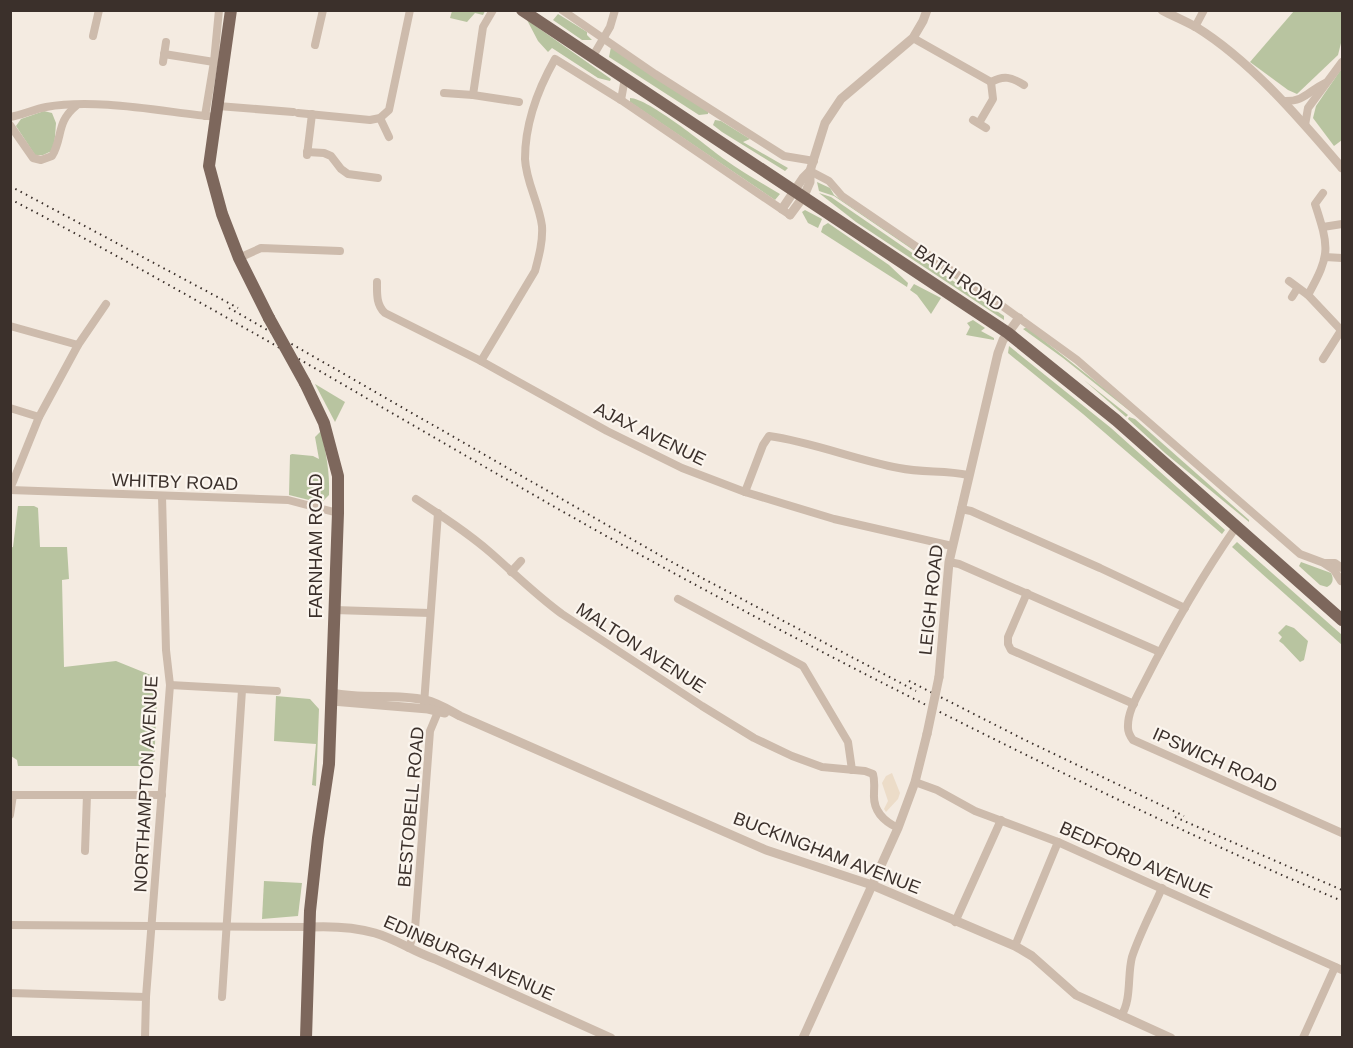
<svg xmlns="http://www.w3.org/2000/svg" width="1353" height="1048" font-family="Helvetica,sans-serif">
<rect width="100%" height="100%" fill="#f4ebe1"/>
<g fill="#b8c4a0">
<path d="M452 11V10L485 11 483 15 475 13 467 22 450 18Z"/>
<path d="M1294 11H1342V39L1338 55 1297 94 1288 90 1250 62Z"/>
<path d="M558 14 587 32V35L592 40H582L553 20Z"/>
<path d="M527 20 611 79 610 81 598 78 552 48 548 52 538 41Z"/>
<path d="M611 47 708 111V114L699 115 609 57Z"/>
<path d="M1342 68V140L1334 146 1313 118 1316 106Z"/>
<path d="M630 98C648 98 708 147 724 159 742 172 762 183 780 194L775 200 630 102Z"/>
<path d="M44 111 52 113 56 123 54 150 43 155H35L16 126 21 119Z"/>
<path d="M715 120 721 121 750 139 743 142 788 168 785 171 722 132 713 125Z"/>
<path d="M817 182 830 188 834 195 967 285 963 284 834 196 819 191Z"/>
<path d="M819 193 831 197 1004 316V320L856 222Z"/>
<path d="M805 210 822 219 818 228 808 223 802 212Z"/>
<path d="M828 223 889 265 908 283 907 287 821 232 823 226Z"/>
<path d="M914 284 941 298 931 314 917 295 910 290Z"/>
<path d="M973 320 985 328 981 331 994 338V340L966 335 970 327 967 323Z"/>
<path d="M1027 327 1129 408 1136 416 1063 358 1023 329Z"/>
<path d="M1009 346 1111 428 1225 530 1222 534 1083 414 1008 353Z"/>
<path d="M1084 380 1128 415 1126 417Z"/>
<path d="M315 384 345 402 335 422Z"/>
<path d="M1129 417 1135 419 1249 520V522L1165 453 1128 419Z"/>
<path d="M321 431C326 453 330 472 329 495L321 503 289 495 290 455 292 454 313 456 319 459 315 437Z"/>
<path d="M18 506H34L38 508 40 547H67L69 579 62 580 64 667 116 661 158 678 154 766H18L17 760 11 756 10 548 13 547Z"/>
<path d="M1237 542 1342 635V645L1232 547Z"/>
<path d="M1301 562 1331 573C1334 579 1333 584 1327 587L1320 585 1299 566Z"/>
<path d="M1286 625 1294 628 1308 641 1304 660 1300 662 1283 644 1279 641 1282 637 1278 633Z"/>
<path d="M276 696 310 699 319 709 316 786 312 785 316 744 274 741Z"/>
<path d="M264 881 302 883 298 916 262 919Z"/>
</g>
<path fill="#ecdcc8" d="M892 773 900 793 898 799 886 812 884 809 888 801 882 783 886 776Z"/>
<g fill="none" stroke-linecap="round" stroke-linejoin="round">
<g stroke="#cdbbac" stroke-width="8">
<path d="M562 10 655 74 784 156 814 161"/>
<path d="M1195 27 1204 10"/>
<path d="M93 36 99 10"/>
<path d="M913 38 991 82"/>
<path d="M315 45 323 10"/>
<path d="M164 54 214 62"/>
<path d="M593 56 610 27 615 10"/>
<path d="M163 62 166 42"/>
<path d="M991 82C1004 75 1011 77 1024 85"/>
<path d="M444 93 473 95 519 102"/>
<path d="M473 95 483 27 493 10"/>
<path d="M621 100 625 78"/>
<path d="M1283 101C1305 102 1308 91 1325 83"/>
<path d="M218 106 293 112"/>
<path d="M298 113 370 120 380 118 389 110 410 10"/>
<path d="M205 116 214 62 219 10"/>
<path d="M10 117C23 115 34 109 46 107 98 98 163 112 216 117"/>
<path d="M380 118 389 137"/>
<path d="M973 120 986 128"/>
<path d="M979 123 993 99 991 82"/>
<path d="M10 125 33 158 41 160 52 156C63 138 56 122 76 106"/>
<path d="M1305 125 1308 108 1342 62"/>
<path d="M307 152 324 153 331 156 341 169 348 174 378 178"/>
<path d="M307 155 312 114"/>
<path d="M810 171 829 181 842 196 983 292 1077 360 1300 554 1324 563H1335L1342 568"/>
<path d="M1323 227 1342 224"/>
<path d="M1325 257 1342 258"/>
<path d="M239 258 261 248 340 251"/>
<path d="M1289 281 1308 295 1341 330"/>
<path d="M377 282C377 293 376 305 385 313L481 361 607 431 682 468 745 492 834 519 952 546"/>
<path d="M1308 295C1331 254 1329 247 1315 204L1323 193"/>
<path d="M1292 297 1297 289"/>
<path d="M10 326 78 345"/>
<path d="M1323 359 1342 329"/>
<path d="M481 361 535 271C539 256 543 241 542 226 539 203 526 182 525 159 525 123 538 89 555 59L621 100 790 215"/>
<path d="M10 408 39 417"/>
<path d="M10 489 39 417 78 345 106 304"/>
<path d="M10 490 288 500 338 513"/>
<path d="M745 492 763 445 769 436C813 442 855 460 899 468 922 473 945 470 968 475"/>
<path d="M416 499C442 516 468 533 491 553 515 574 536 595 562 614L702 706 754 738 792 756 822 767 865 771 873 774C875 781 874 786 874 794 873 811 883 821 898 828"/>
<path d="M961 509 971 511 1100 568 1185 608"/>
<path d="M1236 527C1202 576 1172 628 1145 681 1138 695 1127 712 1128 728 1128 733 1130 736 1133 740L1342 833"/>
<path d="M949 562 959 564 1160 652"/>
<path d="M1325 564 1334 570 1341 581"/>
<path d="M511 572 521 561"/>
<path d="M1027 593 1008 637V644L1011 650 1134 704"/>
<path d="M678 599 803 666 848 742 852 770"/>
<path d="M334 610 430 613"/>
<path d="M170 685 277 691"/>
<path d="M424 704 438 513"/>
<path d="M915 782 937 790 975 811 1058 842 1342 970"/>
<path d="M10 795H162"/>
<path d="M10 815 13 795"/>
<path d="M85 851 87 795"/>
<path d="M955 922 1001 820"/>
<path d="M10 925 310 927"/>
<path d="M1015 946 1058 842"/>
<path d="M409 948 415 929 430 731 440 707"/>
<path d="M10 993 146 997"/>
<path d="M222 997 242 690"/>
<path d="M1121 1016C1132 999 1127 976 1132 957 1140 933 1152 911 1162 888"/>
<path d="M145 1038 146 997 170 685 166 650 162 496"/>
<path d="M1303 1038 1335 967"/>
</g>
<g stroke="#cdbbac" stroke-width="9">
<path d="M1162 10C1173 16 1185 21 1196 27 1251 61 1300 119 1342 168"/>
<path d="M782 209 803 178 810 171"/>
<path d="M790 215 804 196 810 182V171L825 123 841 99 913 38 923 21 927 10"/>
<path d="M939 677 949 562 998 353 1003 340 1019 318"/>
<path d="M332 693C362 700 395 693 425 700 438 703 449 710 460 716L766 850 872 885 1015 946 1032 956 1076 995 1171 1038"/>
<path d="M332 701 428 709 445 713"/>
<path d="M310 927C332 926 354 927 375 933 396 939 414 952 435 959L611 1038"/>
<path d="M803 1038 898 828 915 782 927 734"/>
</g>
<g stroke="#7d675c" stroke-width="12">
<path d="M231 10 209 166 222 214 239 258 269 318"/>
<path d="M522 10 1008 333 1116 420 1342 620"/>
<path d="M305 383 324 423 338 476V513L329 764 318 838 310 911 306 1038"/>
</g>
<g stroke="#3b302b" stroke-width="2" stroke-dasharray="1.5 4.5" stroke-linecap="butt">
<path d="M10 186 238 308"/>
<path d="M10 199C208 302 397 418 590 527 703 590 817 650 932 708 1067 776 1203 842 1342 901"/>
<path d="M229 308 668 560 916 691"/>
<path d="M909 681 1025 740 1184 816"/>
<path d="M1175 817 1342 890"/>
</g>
<path stroke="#cdbbac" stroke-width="9" d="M927 734 939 677"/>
<path stroke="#7d675c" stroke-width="12" d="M269 318 305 383"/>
</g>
<g text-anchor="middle" stroke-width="4.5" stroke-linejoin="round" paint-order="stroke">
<g font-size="18" fill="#3b302b" stroke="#fbf5ee">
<text transform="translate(959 278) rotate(34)" y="6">BATH ROAD</text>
<text transform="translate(650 434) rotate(26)" y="6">AJAX AVENUE</text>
<text transform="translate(175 482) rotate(2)" y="6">WHITBY ROAD</text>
<text transform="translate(316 546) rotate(-90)" y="6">FARNHAM ROAD</text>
<text transform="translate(931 600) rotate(-84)" y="6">LEIGH ROAD</text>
<text transform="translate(641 648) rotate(33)" y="6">MALTON AVENUE</text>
<text transform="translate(1215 760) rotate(24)" y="6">IPSWICH ROAD</text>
<text transform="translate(146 784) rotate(-87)" y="6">NORTHAMPTON AVENUE</text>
<text transform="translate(411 807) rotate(-85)" y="6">BESTOBELL ROAD</text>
<text transform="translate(827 853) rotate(21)" y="6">BUCKINGHAM AVENUE</text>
<text transform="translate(1136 860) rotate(24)" y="6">BEDFORD AVENUE</text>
<text transform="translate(469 958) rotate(24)" y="6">EDINBURGH AVENUE</text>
</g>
</g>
<rect width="1353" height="1048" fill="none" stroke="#3b302b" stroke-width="24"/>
</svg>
